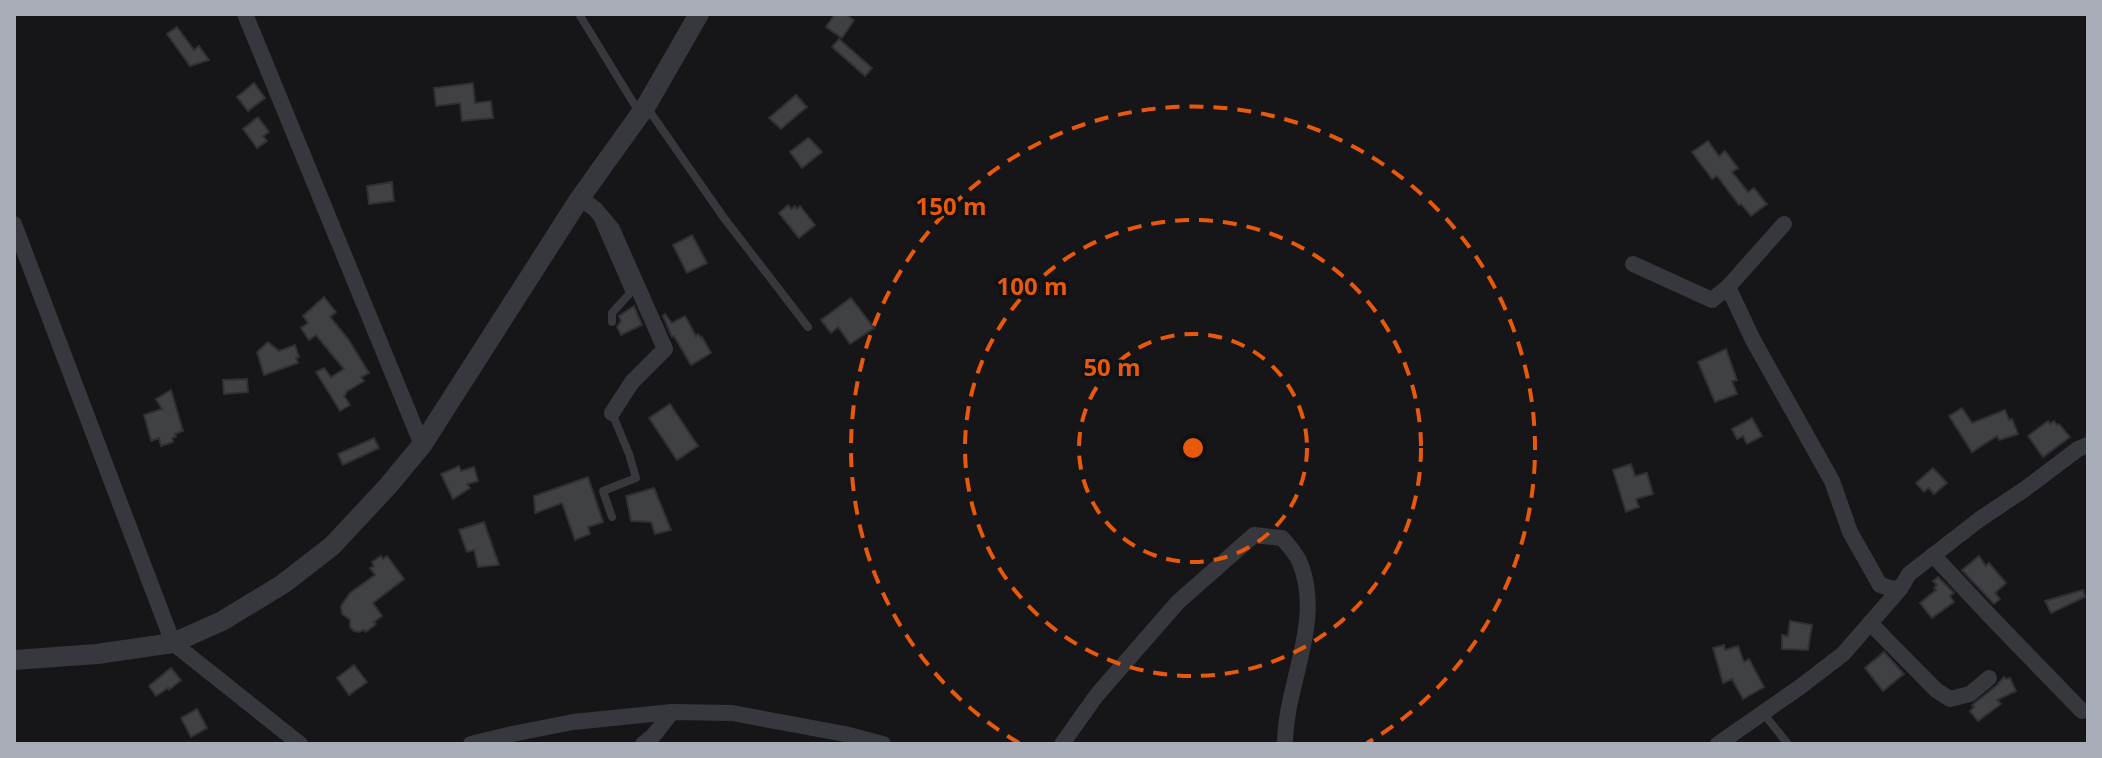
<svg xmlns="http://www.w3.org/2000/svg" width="2102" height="758" font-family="'Open Sans',sans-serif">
<rect width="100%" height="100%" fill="#161618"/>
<g fill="#404145" stroke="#303034" stroke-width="2">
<path d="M835 14H845L854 20 842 38 826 27Z"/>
<path d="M177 27 194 50 199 46 209 60 190 66 167 34Z"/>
<path d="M839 39 872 68 865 76 832 47Z"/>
<path d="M254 83 265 98 248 111 237 97Z"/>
<path d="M473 83 475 103 491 101 493 118 462 121 460 103 436 106 434 88Z"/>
<path d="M796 95 807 107 781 129 769 118Z"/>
<path d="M258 117 269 132 263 136 267 141 257 148 243 129Z"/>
<path d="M808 138 810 139 822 152 802 168 790 152Z"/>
<path d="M1708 141 1719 156 1725 151 1738 168 1732 172 1748 192 1754 188 1767 204 1751 216 1741 204 1739 205 1717 176 1712 179 1692 152Z"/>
<path d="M392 182 394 201 369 204 367 186Z"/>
<path d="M788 205 791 209 795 206 797 209 800 206 815 225 799 238 779 213Z"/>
<path d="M692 235 707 263 687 273 673 245Z"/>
<path d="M324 297 336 312 330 317 349 340 369 373 361 377 364 381 346 392V394L344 396 350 405 340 411 316 372 324 368 331 377 344 369 316 335 309 340 301 328 308 323 303 316Z"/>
<path d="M851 298 874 328 850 344 838 327 831 333 821 320Z"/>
<path d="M634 306 642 325 621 335 617 327 621 321 619 316Z"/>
<path d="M665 314 672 323 685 316 696 336 698 334 701 338 702 337 711 353 691 365 674 336 672 337 663 316Z"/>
<path d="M268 342 279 351 295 345 299 357 296 358 298 363 264 375 257 352Z"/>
<path d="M1726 349 1737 380 1732 381 1737 394 1715 402 1698 362Z"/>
<path d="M247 379 248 392 224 394 223 380Z"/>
<path d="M171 390 183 431 175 434 176 437 172 438 173 442 161 446 159 438 151 441 144 415 162 409 156 399Z"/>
<path d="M670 404 698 446 677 460 649 418Z"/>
<path d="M1962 408 1972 423 2005 410 2009 420 2012 419 2018 434 1999 440 1997 436 1972 452 1949 416Z"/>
<path d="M1752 418 1762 436 1747 444 1743 436 1737 439 1732 429Z"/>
<path d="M2048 421 2050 424 2054 421 2057 425 2059 424 2070 437 2043 457 2028 436Z"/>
<path d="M374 438 379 448 343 465 338 454Z"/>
<path d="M1631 464 1635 476 1647 473 1653 494 1636 499 1639 507 1626 512 1613 470Z"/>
<path d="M459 466 461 471 474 467 478 481 467 484 470 488 453 499 441 474Z"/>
<path d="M1933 468 1947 483 1934 494 1929 488 1924 492 1916 483Z"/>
<path d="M588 477 603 522 588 527 590 534 575 540 562 503 535 513 534 496Z"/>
<path d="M654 488 671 530 655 534 651 522 631 521 626 496Z"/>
<path d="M484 522 499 565 478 567 474 550 467 552 459 530Z"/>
<path d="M381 556 383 559 387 556 404 579 373 603 382 616 374 622 376 624 366 632 364 630 359 632 354 631 350 627V620L342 614 341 606 350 593 375 575 370 568 374 566 372 562Z"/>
<path d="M1979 556 1986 566 1989 563 2006 583 1995 593 2000 599 1994 604 1962 570Z"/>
<path d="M1938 577 1954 593 1950 596 1954 602 1932 618 1920 603 1936 590 1934 588 1937 585 1933 581Z"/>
<path d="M2083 590 2085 597 2051 613 2045 601Z"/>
<path d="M1790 621 1812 625 1808 650 1782 649V635L1788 636Z"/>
<path d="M1724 645 1725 650 1738 646 1744 662 1749 659 1764 687 1743 699 1732 679 1723 683 1713 648Z"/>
<path d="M1884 652 1904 674 1883 691 1865 668Z"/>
<path d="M354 665 367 682 349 695 337 678Z"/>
<path d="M171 668 181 680 169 690 168 688 156 696 149 686Z"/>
<path d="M2004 677 2006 679 2010 678 2016 691 1997 700 2001 704 1978 721 1970 711 1974 707 1972 705 1996 686Z"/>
<path d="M197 709 207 728 191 737 181 718Z"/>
</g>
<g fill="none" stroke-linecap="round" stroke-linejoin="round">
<g stroke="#37383d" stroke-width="8">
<path d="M579 14 639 112"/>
<path d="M648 109 724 218 808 327"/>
<path d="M597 217 630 293 612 313V322"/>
<path d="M612 413 629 454 636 478 603 491 612 517"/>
<path d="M1763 713 1788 744"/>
</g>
<g stroke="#37383d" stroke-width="16">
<path d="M245 14 422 445"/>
<path d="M580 198 595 209 612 229 665 349 632 382 612 413"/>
<path d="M14 224 173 643 300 744"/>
<path d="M1633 264 1712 300 1728 287 1784 224"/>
<path d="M1728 287 1753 340 1832 481 1850 532 1880 585 1890 588 1900 589"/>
<path d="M1933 555 1989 615 2082 711"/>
<path d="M1870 623 1936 690 1950 699 1970 694 1989 678"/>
<path d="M471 744 512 734 573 722 672 712 732 713 845 734 883 744"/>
<path d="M643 744 653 736 672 712"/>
<path d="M1062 744 1096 696 1178 602 1254 535 1282 538C1288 545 1297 554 1300 563 1324 622 1285 684 1285 744"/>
<path d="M1718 744 1800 687 1843 654 1900 589 1909 574 1980 519 2025 489 2078 449 2088 445"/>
</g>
<path stroke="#37383d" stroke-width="20" d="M14 660 97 654 173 643 222 621 283 584 332 546 388 486 422 445 580 198 646 106 699 14"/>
</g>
<g fill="none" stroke="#e8590c" stroke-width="4" stroke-dasharray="14 10">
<circle cx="1193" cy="448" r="114"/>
<circle cx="1193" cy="448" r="228"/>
<path d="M1019 743A342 342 0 1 1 1367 743"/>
</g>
<circle cx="1193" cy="448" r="12" fill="#e8590c" stroke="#111113" stroke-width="4"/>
<g font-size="24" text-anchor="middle" font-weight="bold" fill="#e8590c" stroke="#111113" stroke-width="7" stroke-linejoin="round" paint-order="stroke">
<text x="951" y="215">150 m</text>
<text x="1032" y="295">100 m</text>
<text x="1112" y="376">50 m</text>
</g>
<rect width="2102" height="758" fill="none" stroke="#a8adb8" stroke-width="32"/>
</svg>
